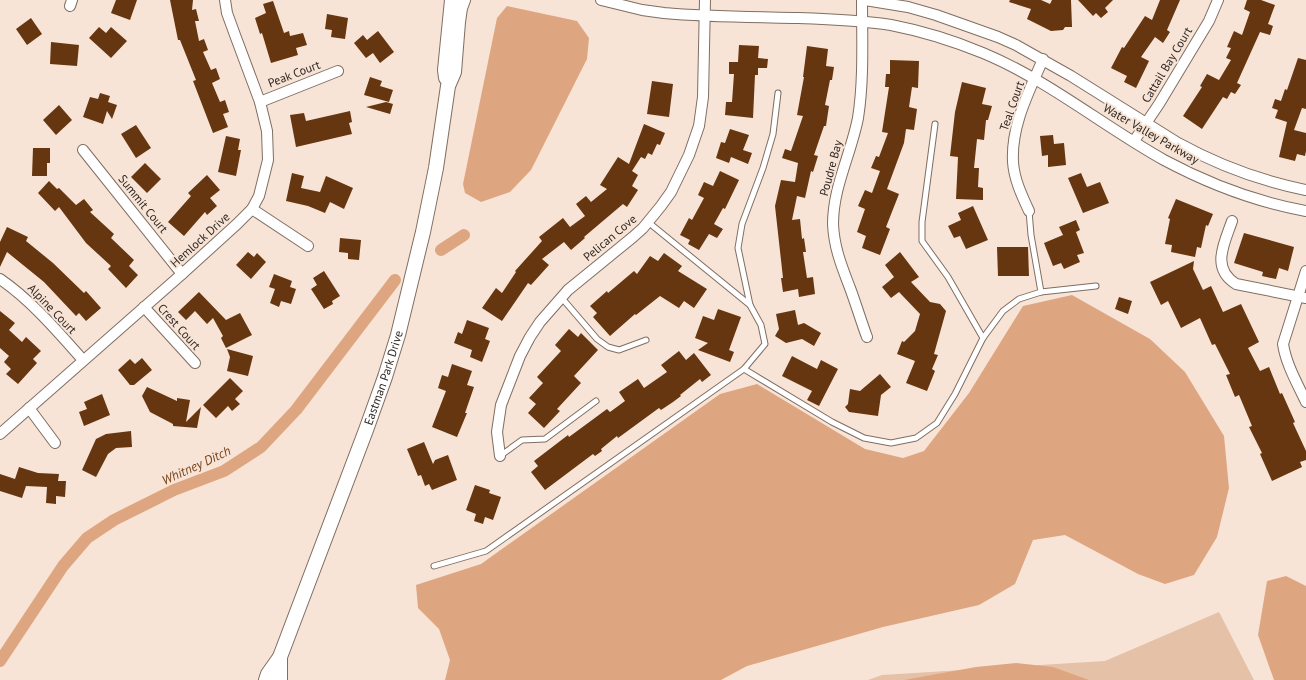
<svg xmlns="http://www.w3.org/2000/svg" width="1306" height="680" font-family="'PT Sans',sans-serif">
<rect width="100%" height="100%" fill="#f8e4d6"/>
<path fill="#e5c1a8" d="M1219 612 1254 680H868L882 675 1105 661Z"/>
<g fill="#dea680">
<path d="M507 6 577 21 589 38 587 59 531 170 510 192 481 202 465 193 463 184 497 18Z"/>
<path d="M1072 295 1150 339 1185 372 1224 436 1229 488 1217 537 1194 575 1165 584 1138 574 1065 535 1033 540 1015 584 979 605 883 627 747 666 721 680H445L450 660 439 629 418 608 416 585 481 564 720 394 757 384 865 449 903 458 924 451 969 393 1023 306Z"/>
<path d="M1286 576 1306 586V680H1274L1258 635 1267 581Z"/>
<path d="M1016 663 1053 667 1089 680H904L976 667Z"/>
</g>
<g fill="none" stroke-linecap="round" stroke-linejoin="round">
<g stroke="#dea680" stroke-width="12">
<path d="M441 250 464 235"/>
<path d="M0 661 63 566 87 538 114 520 174 490 224 471 261 447 296 410 395 280"/>
</g>
</g>
<g fill="#65360f">
<path d="M116 0H137L130 20 111 13Z"/>
<path d="M170 0H193L192 10 196 9 199 21H195L199 41 204 39 208 50 203 52 211 70 216 68 220 79 212 83 220 102 225 100 229 112 223 114 228 127 213 133 193 81 196 80 180 40H178Z"/>
<path d="M1010 0H1041L1050 4 1052 0H1071L1072 27H1065L1063 30 1051 31 1027 19 1031 9 1009 2Z"/>
<path d="M1078 0H1113L1105 8 1108 12 1101 18 1096 13 1093 16Z"/>
<path d="M1160 0H1180L1167 30 1170 32 1163 43 1155 37 1141 57 1149 61 1136 88 1124 82 1127 76 1111 68 1122 47 1124 48 1145 16 1152 20Z"/>
<path d="M1247 0H1261L1275 5 1268 24 1273 26 1270 35 1260 32 1237 83 1241 85 1235 94 1231 92 1227 99 1223 97 1202 129 1183 116 1202 87 1200 86 1207 74 1219 80 1231 60 1226 58 1231 48 1227 47 1234 31 1242 35 1250 12 1244 9Z"/>
<path d="M273 1 284 33 289 31 290 36 303 33 307 45 296 48 298 55 271 63 262 33 260 34 255 18 266 13 263 4Z"/>
<path d="M327 14 348 18 345 39 331 37 332 30 325 29Z"/>
<path d="M31 18 42 34 27 45 16 29Z"/>
<path d="M99 27 106 33 111 27 127 41 111 58 89 38Z"/>
<path d="M378 31 394 52 380 63 373 53 366 58 354 43 363 35 367 40Z"/>
<path d="M51 42 79 45 77 66 50 64Z"/>
<path d="M739 45 759 46 758 58 768 59 767 68H758V75H755L753 118 725 115 726 102H732L734 74H729V62H738Z"/>
<path d="M807 46 828 49 826 66 834 67 832 80H830L825 105 829 106 826 126H824L814 155 818 156 813 172 811 171 805 198 797 196 792 220 800 219 802 239 804 238 806 252H803L807 278 813 277 815 294 799 297 798 289 783 292 781 278H783L775 206 781 180 795 182 798 163 782 158 785 149 791 151 803 116 797 115 804 77H803Z"/>
<path d="M1298 58 1306 60V109L1302 108 1294 130 1306 133V151L1305 156 1297 154 1295 161 1279 157 1287 122 1275 118 1278 110 1272 108 1275 99 1281 101 1285 89 1287 90Z"/>
<path d="M890 60 919 61 918 88 912 87 909 107 917 109 914 130 906 129 904 143 887 189 899 194 886 227 890 229 880 255 862 248 866 236 857 232 865 209 858 206 865 190 872 193 880 171 871 168 876 156 879 157 888 133 882 132 889 87H885L886 74H890Z"/>
<path d="M370 77 382 81 380 86 393 90 389 102 364 95Z"/>
<path d="M652 81 673 84 669 117 647 114Z"/>
<path d="M962 82 986 88 982 104 992 106 988 120H986L984 140 977 139 974 168H979L978 187 983 188V200L956 199 958 157 950 156 955 112Z"/>
<path d="M100 93 110 96 108 102 117 105 112 119 107 111 103 124 83 117 90 97 98 99Z"/>
<path d="M386 102 393 104 390 114 366 107Z"/>
<path d="M59 105 72 120 56 135 43 120Z"/>
<path d="M350 111 352 122 349 123 352 134 296 147 290 115 304 113 306 121Z"/>
<path d="M644 124 665 133 660 145 657 144 652 155 648 153 645 159 641 157 632 171 638 175 632 186 638 190 627 207 623 204 584 237 585 238 571 250 564 242 542 259 549 265 531 285 528 283 502 321 482 308 496 288 502 293 516 272 515 271 542 241 539 237 563 218 570 227 585 216 576 204 586 196 591 202 607 189 600 185 618 157 629 164Z"/>
<path d="M136 125 151 148 136 158 121 134Z"/>
<path d="M730 129 749 135 743 150 752 153 748 164 731 157 729 163 716 158 721 142 725 143Z"/>
<path d="M1053 135 1054 144 1064 143 1066 165 1048 167V155L1042 156 1040 136Z"/>
<path d="M226 136 240 139 238 150H241L236 176 218 172Z"/>
<path d="M33 148H50V163H47V176H32Z"/>
<path d="M145 163 161 179 147 193 131 177Z"/>
<path d="M720 171 739 180 725 209 723 208 714 224 723 229 717 238 709 234 699 250 688 244 690 240 680 235 689 218 692 220 704 198 698 195 704 182 713 186Z"/>
<path d="M292 173 304 176 301 188 320 192 326 176 353 188 344 209 330 202 325 213 308 206 286 201Z"/>
<path d="M1081 173 1087 187 1100 182 1109 203 1083 213 1068 178Z"/>
<path d="M207 175 220 190 210 198 217 206 207 215 205 212 184 236 168 222 191 196 188 193Z"/>
<path d="M49 181 57 189 59 188 76 205 84 199 93 210 90 212 114 234 111 238 134 260 129 266 138 275 126 288 108 269 111 266 86 243 59 207 55 211 38 193Z"/>
<path d="M1176 199 1213 214 1208 226 1206 225 1201 248 1197 247 1195 257 1171 252 1172 245 1165 244 1170 219 1168 218Z"/>
<path d="M973 206 988 240 966 249 960 236 954 238 948 226 961 220 958 213Z"/>
<path d="M1076 220 1080 230 1076 232 1084 253 1077 255 1080 262 1064 269 1061 263 1053 266 1044 243 1063 235 1059 227Z"/>
<path d="M7 227 28 237 26 241 53 263 84 293 86 291 101 308 86 321 79 313 76 316 44 282 7 252 0 267V242Z"/>
<path d="M1244 233 1294 247 1288 271 1279 268 1276 279 1262 276 1263 272 1234 263Z"/>
<path d="M340 238 361 240 359 260 348 259V253L339 252Z"/>
<path d="M997 247H1028L1029 276H998Z"/>
<path d="M248 252 254 257 257 253 266 262 251 279 236 265Z"/>
<path d="M900 252 919 277 911 282 930 302 940 304 946 311 934 354 938 355 932 369 935 371 927 391 906 383 915 361 897 354 902 341 904 342 915 331 920 314 899 292 891 298 882 287 894 277 885 265Z"/>
<path d="M664 253 682 266 678 271 707 289 694 308 684 301 679 308 660 296 636 315 635 314 610 336 593 317 597 313 590 306 607 291 608 293 634 271 637 274 650 256 658 261Z"/>
<path d="M1194 261 1193 269 1203 290 1211 286 1223 312 1241 304 1259 342 1248 348 1260 371 1269 367 1280 394 1282 393 1295 422 1293 423 1306 451V460L1300 462 1302 467 1272 481 1260 454 1262 453 1249 427 1252 426 1239 395 1235 397 1226 375 1230 374 1215 344 1212 345 1200 318 1181 328 1168 301 1161 305 1150 282Z"/>
<path d="M324 271 340 296 332 301 333 304 324 309 311 289 317 285 313 278Z"/>
<path d="M274 274 292 281 290 287 296 289 291 304 281 301 279 307 270 303 275 289 269 287Z"/>
<path d="M199 292 226 320 240 313 252 335 226 348 221 338 223 336 213 318 207 324 195 311 186 320 178 312Z"/>
<path d="M1119 297 1132 301 1128 314 1115 309Z"/>
<path d="M718 309 741 317 729 350 734 352 730 362 698 350 708 343 695 338 703 316 714 320Z"/>
<path d="M795 310 798 325 804 323 821 333 814 346 802 339 786 343 775 336 779 329 776 314Z"/>
<path d="M0 311 15 323 9 330 22 342 26 337 41 351 33 359 37 363 18 384 6 374 11 369 4 362 9 356 0 348Z"/>
<path d="M467 320 489 328 485 339 490 341 482 362 470 357 472 350 454 343 458 332 462 334Z"/>
<path d="M569 329 578 337 581 333 598 350 574 376 581 383 557 409 560 411 544 428 528 413 536 404 529 398 543 383 537 377 561 351 555 345Z"/>
<path d="M227 349 253 356 248 376 227 371 230 357Z"/>
<path d="M679 351 686 360 694 353 711 375 702 382 700 379 680 395 681 396 673 402 661 410 659 408 618 438 617 436 601 449 602 451 595 456 593 454 545 490 531 472 538 466 534 461 568 435 569 437 607 409 610 412 625 401 619 392 638 379 644 388 667 372 661 365Z"/>
<path d="M792 356 817 369 821 360 838 369 819 406 807 400 812 391 782 376Z"/>
<path d="M142 358 152 370 134 385H130L118 370 130 359 135 364Z"/>
<path d="M452 364 472 371 467 385 474 387 465 413H467L457 437 432 427 446 391 438 388 442 375 448 377Z"/>
<path d="M880 374 891 387 881 395 878 416 849 412 845 407 848 404 850 389 860 391Z"/>
<path d="M230 378 243 391 235 399 240 404 232 411 228 406 216 418 203 405Z"/>
<path d="M147 387 177 401V398L190 400 186 422 201 407 197 428 173 426V424L150 412 142 396Z"/>
<path d="M102 394 110 415 84 426 79 412 87 409 84 402Z"/>
<path d="M131 431 132 447 116 448 108 454 96 477 82 470 96 439 106 434Z"/>
<path d="M424 442 433 464 435 460 448 455 457 480 432 490 429 484 425 486 421 475 418 476 407 449Z"/>
<path d="M19 467 38 473 59 474 58 481H66L65 497 56 496V504L46 503 47 487 26 486 22 498 0 491V474L15 479Z"/>
<path d="M475 485 490 490 489 493 501 497 493 520 485 517 483 524 474 521 476 514 466 510Z"/>
</g>
<g fill="none" stroke-linecap="round" stroke-linejoin="round">
<g stroke="#7f6e62" stroke-width="7">
<g id="lane">
<path d="M935 124 922 222V241L948 277 983 338"/>
<path d="M1029 211 1031 235 1041 292"/>
<path d="M648 222 750 305"/>
<path d="M561 297 597 339 608 347 619 350 646 340"/>
<path d="M744 369 832 422 864 438 891 443 916 438 937 423 955 394 983 338 1003 311 1019 299 1041 292 1096 286"/>
<path d="M500 456 522 440 545 439 596 401"/>
<path d="M434 566 486 551 744 369 765 344 761 325 750 305 738 248 742 224 763 168 773 134 778 93"/>
</g>
</g>
<g stroke="#7f6e62" stroke-width="12">
<g id="street">
<path d="M601 0 642 10 664 13C708 17 753 17 798 18 829 19 860 20 891 25 922 31 954 41 983 53 1048 80 1103 126 1164 160 1209 184 1256 202 1306 211"/>
<path d="M862 0C862 39 864 80 858 118 851 154 833 187 833 224 834 248 842 267 850 288 856 304 861 321 867 337"/>
<path d="M865 0 908 7 936 15 998 37 1016 45 1071 76 1178 143C1218 165 1261 181 1306 190"/>
<path d="M70 6 72 0"/>
<path d="M260 102 338 71"/>
<path d="M1134 141 1159 104 1209 21 1218 0"/>
<path d="M83 150 182 274"/>
<path d="M252 209 308 246"/>
<path d="M1029 211C1022 196 1014 179 1013 162 1011 125 1029 92 1043 59"/>
<path d="M1232 221C1225 242 1210 268 1236 284L1306 298"/>
<path d="M1306 271 1283 344C1286 364 1297 383 1306 402"/>
<path d="M0 279C32 301 57 331 83 360"/>
<path d="M144 307 195 363"/>
<path d="M29 408 55 443"/>
<path d="M0 434 182 274 237 224 252 209 259 196 268 160 267 131 260 102 235 35 227 13 225 0"/>
<path d="M500 456 497 432 501 405 520 356 530 337 540 322 568 290 633 237 643 228 661 206 671 192 689 155 699 126 703 97 705 0"/>
</g>
</g>
<g stroke="#7f6e62" stroke-width="16">
<g id="secondary">
<path d="M446 78 445 70 452 0"/>
<path d="M280 657V680"/>
<path id="s1" d="M266 680 268 674 280 657 366 430 385 377 398 335 423 232 436 168 448 86 454 72 458 22 460 8 463 0"/>
</g>
</g>
<use href="#lane" stroke="#fff" stroke-width="5"/>
<use href="#street" stroke="#fff" stroke-width="10"/>
<use href="#secondary" stroke="#fff" stroke-width="14"/>
</g>
<g text-anchor="middle" stroke-width="4" stroke-linejoin="round" paint-order="stroke">
<g font-size="12" fill="#2d2621" stroke="#f8e4d6">
<text transform="translate(1167 65) rotate(-59)" y="4">Cattail Bay Court</text>
<text transform="translate(294 74) rotate(-21)" y="4">Peak Court</text>
<text transform="translate(1012 106) rotate(-71)" y="4">Teal Court</text>
<text transform="translate(1151 134) rotate(30)" y="4">Water Valley Parkway</text>
<text transform="translate(831 168) rotate(-75)" y="4">Poudre Bay</text>
<text transform="translate(143 204) rotate(51)" y="4">Summit Court</text>
<text transform="translate(610 238) rotate(-40)" y="4">Pelican Cove</text>
<text transform="translate(200 240) rotate(-42)" y="4">Hemlock Drive</text>
<text transform="translate(52 309) rotate(46)" y="4">Alpine Court</text>
<text transform="translate(179 327) rotate(48)" y="4">Crest Court</text>
<text dy="4" stroke="none"><textPath href="#s1" startOffset="325">Eastman Park Drive</textPath></text>
</g>
<g font-size="13" font-style="italic" fill="#784319" stroke="#f8e4d6">
<text transform="translate(196 465) rotate(-25)" y="5">Whitney Ditch</text>
</g>
</g>
</svg>
